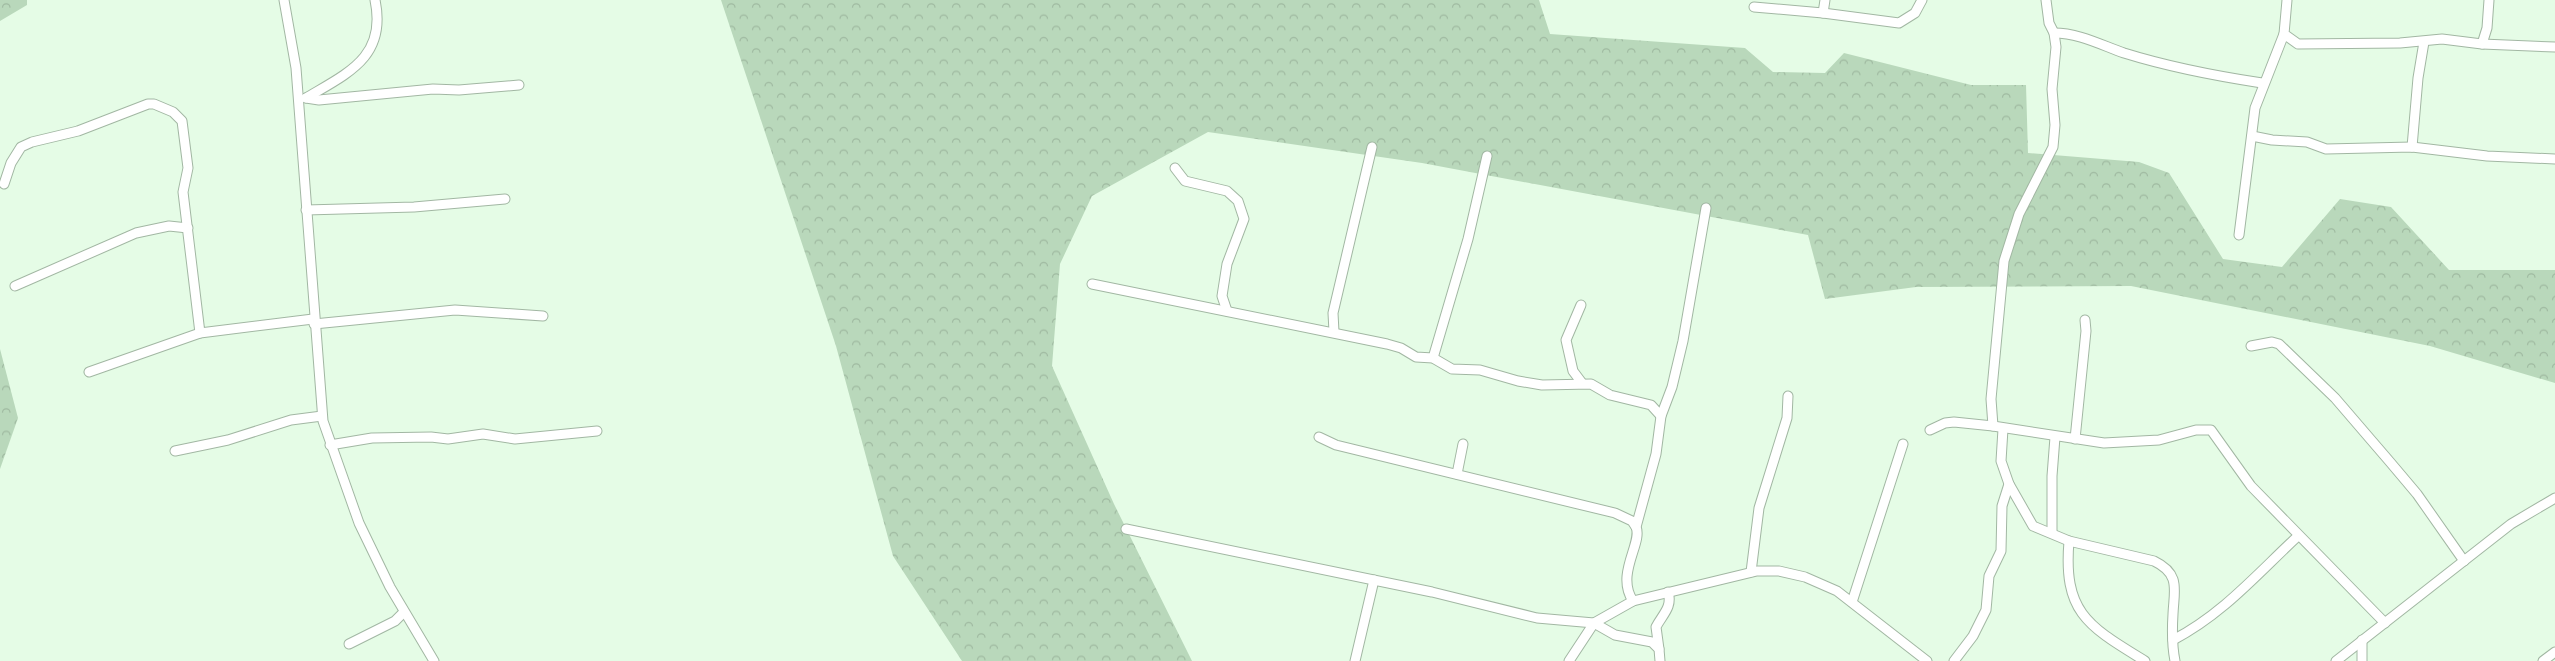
<svg xmlns="http://www.w3.org/2000/svg" width="2555" height="661" font-family="Signika,sans-serif">
<defs>
<pattern id="forest-crowns" width="20" height="18" patternUnits="userSpaceOnUse" patternTransform="scale(1.25)"><rect width="20" height="18" fill="#b9d8bb"/><path d="M2 6a3 3 0 1 1 6 0M12 15a3 3 0 1 1 6 0" fill="none" stroke="#9fb9a0"/></pattern>
</defs>
<rect width="100%" height="100%" fill="#e5fce6"/>
<g fill="url(#forest-crowns)">
<path d="M0 0H27V5L0 21Z"/>
<path d="M721 0H1539L1550 34 1745 48 1773 72 1825 73 1844 53 1971 85H2026L2028 153 2139 162 2169 173 2223 259 2282 267 2340 199 2391 207 2449 270H2555V383L2430 346 2131 286 1916 287 1825 299 1808 235 1422 163 1208 132 1092 196 1060 264 1052 366 1114 504 1192 661H962L893 556 836 346Z"/>
<path d="M0 349 18 418 0 469Z"/>
</g>
<g fill="none" stroke-linecap="round" stroke-linejoin="round">
<g stroke="#a2b7a3" stroke-width="11">
<g id="minor">
<path d="M284 0 296 68 323 421 359 523 390 587 434 661"/>
<path d="M2287 0 2284 34 2298 44 2400 43 2442 39 2482 44 2487 28 2489 0"/>
<path d="M1754 7 1823 13 1899 23 1915 13 1922 0"/>
<path d="M1823 13 1825 0"/>
<path d="M2054 33C2079 33 2101 45 2124 53 2169 67 2216 76 2262 83"/>
<path d="M2482 44 2555 47"/>
<path d="M306 98 319 100 433 89 459 90 519 85"/>
<path d="M306 98C348 73 387 57 375 0"/>
<path d="M2252 136 2272 140 2307 142 2326 149 2412 147 2487 156 2555 159"/>
<path d="M2412 147 2418 78 2424 42"/>
<path d="M1175 168 1185 181 1227 191 1238 201 1244 219 1227 264 1222 296 1227 311"/>
<path d="M4 184 11 163 21 147 32 142 78 131 148 104H154L173 112 182 121 188 168 183 192 200 333 313 319"/>
<path d="M306 210 414 207 505 199"/>
<path d="M2239 235 2255 108 2284 34"/>
<path d="M1092 284 1387 344 1401 348 1416 357 1433 358 1452 369 1480 370 1518 381 1542 385 1591 384 1610 395 1651 405 1661 416"/>
<path d="M15 286 136 233 169 226 188 228"/>
<path d="M1581 305 1566 340 1573 371 1582 383"/>
<path d="M314 324 455 310 543 316"/>
<path d="M1334 332 1333 313 1372 147"/>
<path d="M2251 346 2272 342 2279 344 2335 398 2390 462 2417 494 2464 561"/>
<path d="M1433 358 1468 239 1487 156"/>
<path d="M89 372 200 333"/>
<path d="M1993 426 1991 399 2004 261 2019 214 2053 147 2055 125 2052 89 2056 47 2054 33 2049 23 2046 0"/>
<path d="M2003 429 2001 461 2009 484 2033 526 2069 541 2154 561C2181 574 2174 590 2173 614 2172 630 2172 646 2175 661"/>
<path d="M1930 430 1945 423 1954 422 1993 426 2104 443 2159 440 2196 430H2211L2251 486 2385 623"/>
<path d="M1319 437 1336 445 1615 513 1632 521 1636 527"/>
<path d="M2075 439 2086 331 2085 320"/>
<path d="M330 445 372 438 431 437 448 439 483 434 515 439 597 431"/>
<path d="M175 451 228 440 291 420 322 416"/>
<path d="M1457 474 1463 444"/>
<path d="M1126 529 1432 592 1537 618 1594 623 1615 635 1652 642 1659 649 1660 661"/>
<path d="M2052 533V476L2055 437"/>
<path d="M2069 541C2063 613 2088 626 2145 661"/>
<path d="M1751 572 1759 508 1787 418 1788 396"/>
<path d="M1633 601C1615 574 1643 543 1636 527L1656 454 1661 416 1672 387 1683 341 1706 208"/>
<path d="M1852 602 1903 444"/>
<path d="M2173 640C2223 614 2257 574 2298 536"/>
<path d="M2362 640V661"/>
<path d="M349 644 395 621 404 612"/>
<path d="M1659 649 1656 627C1662 615 1673 607 1668 592"/>
<path d="M1355 661 1374 580"/>
<path d="M1569 661 1594 623 1633 601 1757 571H1779L1805 577 1837 591 1927 661"/>
<path d="M1954 661 1973 636 1986 610 1989 576 2001 551 2002 506 2009 484"/>
<path d="M2336 661 2511 524 2555 498"/>
<path d="M2543 661 2555 652"/>
</g>
</g>
<use href="#minor" stroke="#fff" stroke-width="9"/>
</g>
</svg>
